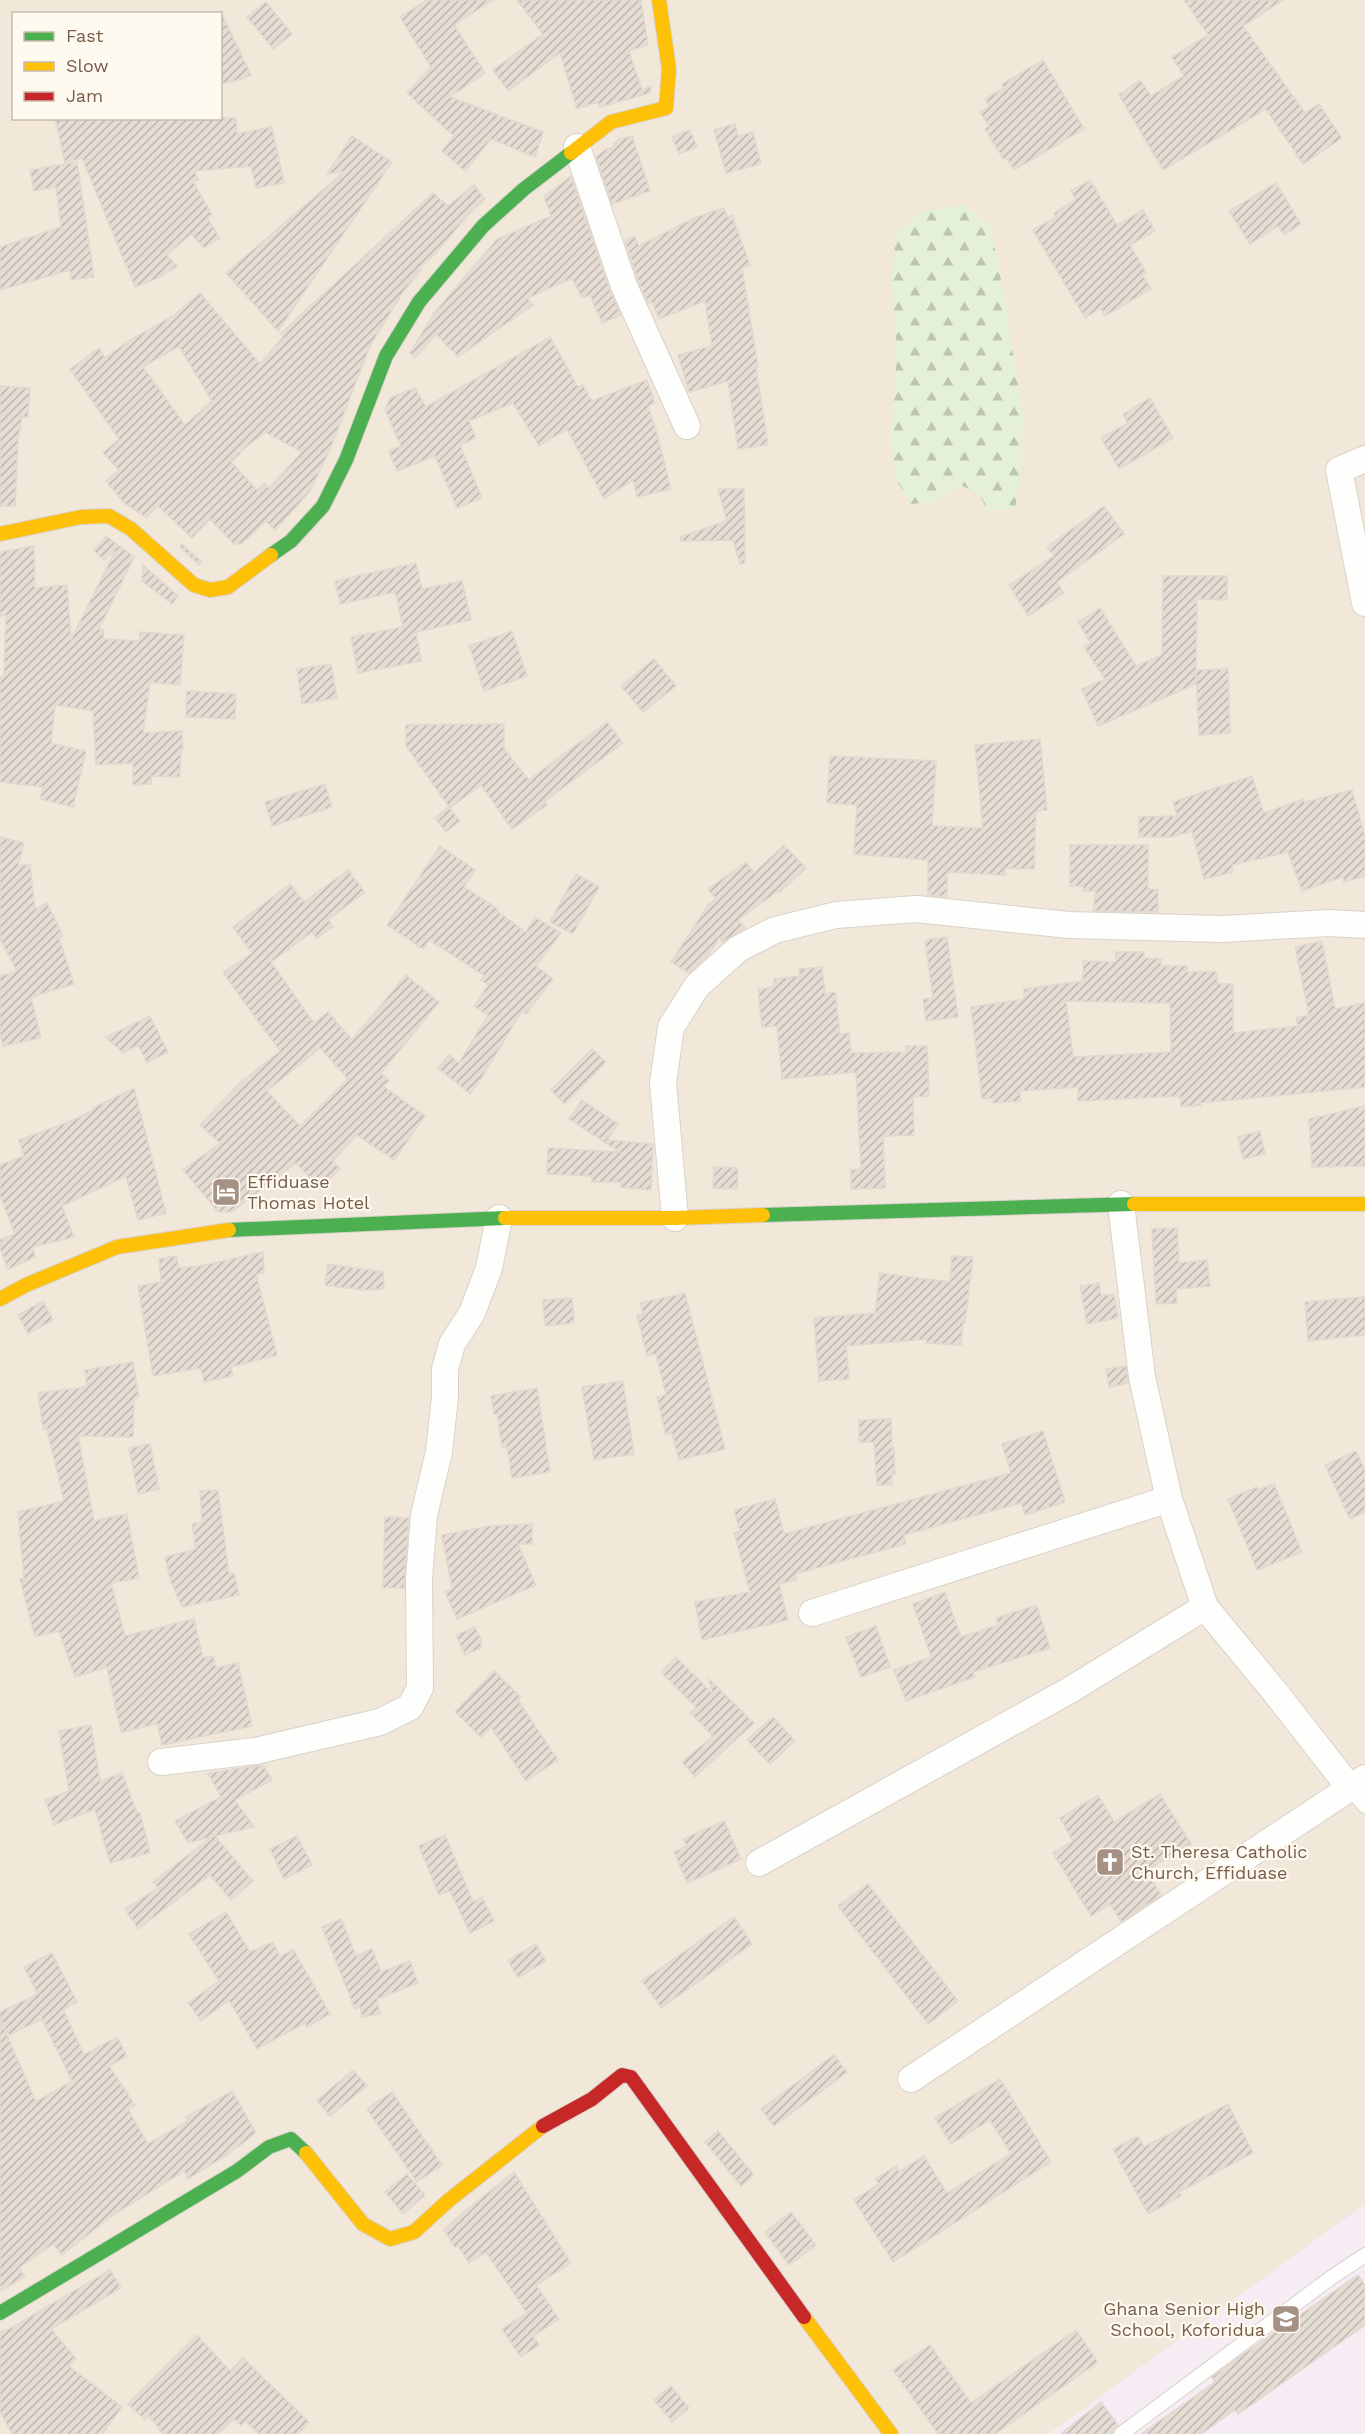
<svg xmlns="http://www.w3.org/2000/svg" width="1365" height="2434" font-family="'Work Sans',sans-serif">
<defs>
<pattern id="forest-firs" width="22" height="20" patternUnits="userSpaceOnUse" patternTransform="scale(1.5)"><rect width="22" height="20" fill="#e4f0d8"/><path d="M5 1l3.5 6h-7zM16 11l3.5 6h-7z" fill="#bec6b1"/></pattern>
<pattern id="building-hatch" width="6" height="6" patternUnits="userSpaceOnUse" patternTransform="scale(1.5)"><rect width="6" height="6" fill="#e5ddd4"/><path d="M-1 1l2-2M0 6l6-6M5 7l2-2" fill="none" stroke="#beb6ae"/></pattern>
</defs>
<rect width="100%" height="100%" fill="#f8f5ed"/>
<path fill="#f1e8da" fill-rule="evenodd" d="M0 0H1365V2434H0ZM14 14H220V118H14Z"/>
<path fill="#f5ecf4" d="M1365 2204V2434H1049Z"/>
<path fill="url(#forest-firs)" d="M964 205 991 228 1003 290 1023 419 1020 480 1015 508 988 511 979 494 960 485 935 502 911 504 896 479 891 440 896 376V329L891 277 897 231 923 212Z"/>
<g fill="url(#building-hatch)" stroke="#e2d8cf" stroke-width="1.5" fill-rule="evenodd">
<path d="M427 0H493L454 25 485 73 450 97 543 132 535 157 491 139 465 171 442 151 454 136 407 93 431 67 400 17Z"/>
<path d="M517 0H641L648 45 629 51 642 90 651 86 650 93 600 107 598 102 577 109 560 53 508 91 493 70 543 34Z"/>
<path d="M1184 0H1283L1243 26 1305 113 1319 104 1342 138 1303 164 1266 109 1163 170 1119 95 1140 80 1151 96 1184 76 1172 57 1208 35Z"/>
<path d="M266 2 292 34 273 49 247 17Z"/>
<path d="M220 10 251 75 239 80 220 84Z"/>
<path d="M1043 60 1084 129 1014 170 1007 158 1004 160 985 129 989 126 980 112 990 106 985 99 1004 88 1002 84Z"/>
<path d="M55 118H236L237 134 272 127 284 183 256 188 251 166 195 171 198 180 193 181 212 215 207 218 220 238 204 248 191 234 167 255 177 266 158 278 135 287 82 158 65 163Z"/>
<path d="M735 124 738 136 753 132 761 164 726 173 714 130Z"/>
<path d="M690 130 697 147 679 154 672 137Z"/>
<path d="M352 136 392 162 278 331 226 273 345 171 327 174Z"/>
<path d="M632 136 650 191 612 204 596 157 605 150 614 147 613 144 619 139Z"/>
<path d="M77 162 94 277 71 280 70 270 0 290V247L61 227 56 187 34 191 30 170Z"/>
<path d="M571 176 610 291 621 315 602 323 590 295 582 298 572 278 528 298 533 305 458 357 436 334 415 358 410 353 434 313 497 239 551 216 544 197Z"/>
<path d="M1090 180 1117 225 1143 210 1155 231 1130 245 1146 272 1142 274 1151 289 1105 316 1101 308 1085 318 1033 230 1056 217 1054 213 1076 200 1071 191Z"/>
<path d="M1276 183 1301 224 1284 235 1278 226 1250 244 1229 211Z"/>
<path d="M474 185 485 199 469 214 434 255 413 273 422 269 403 292 370 346 329 452 310 491 278 527 275 530 266 521 241 544H234L210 519 192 538 158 506 146 517 124 503 106 481 119 470 103 453 119 439 70 369 99 348 105 358 127 342 173 316 200 293 260 364 283 337 280 334 433 193 448 206ZM179 346 212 401 185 425 143 367ZM265 432 302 452 269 488 265 483 257 490 231 462 241 453 240 452Z"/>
<path d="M724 208 727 217 732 215 750 265 742 268 758 367 756 368 768 445 738 449 728 381 689 392 678 355 712 346 705 301 659 319 652 302 648 303 638 280 625 241 634 236 639 246 694 218Z"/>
<path d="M550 337 578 387 583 385 592 401 647 380 655 403 648 406 657 433 671 489 637 497 633 480 604 499 567 429 539 446 513 403 469 421 476 438 460 445 482 498 457 508 435 456 397 471 389 451 401 446 385 410 390 398 415 388 426 407Z"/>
<path d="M0 386 30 388 28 417H22L18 440 15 506H0Z"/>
<path d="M1150 398 1173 438 1119 469 1101 438 1128 423 1123 414Z"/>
<path d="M718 489H744L745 563 740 564 733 540 681 541 680 537 727 521Z"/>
<path d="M1104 506 1124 534 1057 582 1064 593 1028 616 1009 585 1054 556 1047 547Z"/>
<path d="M106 536 134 557 99 629 104 630 103 639 140 641V632L184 635 180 685 150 682 143 733 182 731 183 749H181L180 777 151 776V784L133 785V763L96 765 93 711 55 705 51 743 86 751 73 807 40 799 43 787 0 782V677H4L6 615 0 616V552L34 546 35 588 67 585 71 640 115 551 104 560 94 551Z"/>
<path d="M182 544 202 562 199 565 180 547Z"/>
<path d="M416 563 422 589 462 581 471 620 416 632 421 661 358 673 351 637 403 627 395 592 340 604 335 581Z"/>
<path d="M143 565 178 596 172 604 142 581Z"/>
<path d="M1163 576H1227V600L1197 599 1196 670 1228 669 1230 733 1199 735 1196 672V684L1098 726 1082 689 1105 679 1084 647 1091 643 1078 622 1100 608 1136 666 1162 655Z"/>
<path d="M512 631 527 676 484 691 469 646Z"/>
<path d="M654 659 676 686 643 712 621 686Z"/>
<path d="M331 664 337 698 302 704 297 669Z"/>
<path d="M187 691 236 694 235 719 186 717Z"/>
<path d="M607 722 623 743 544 802 547 805 512 829 481 785 450 808 406 746V725L504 724V749L529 780Z"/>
<path d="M1040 739 1047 810 1036 811 1034 869 1005 868V875L947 872V897L928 895V860L854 854 857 805 827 803 830 756 936 761 932 826 983 828 975 745Z"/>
<path d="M1252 776 1264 813 1304 799 1305 802 1352 790 1365 836V876L1344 882 1343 877 1302 891 1288 852 1232 865 1233 872 1204 879 1192 831 1172 837H1139V817L1177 816 1173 802Z"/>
<path d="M325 784 332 807 272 826 265 802Z"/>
<path d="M448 807 460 821 446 832 435 818Z"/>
<path d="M0 837 24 843 18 866 30 864 35 909 47 903 63 936 59 938 74 984 31 997 41 1038 3 1046 0 1031V976L17 971 0 939Z"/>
<path d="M784 845 806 868 780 892 778 891 738 920 745 928 723 942 719 938 707 957 689 973 671 962 708 905 716 899 708 889 746 862 754 873Z"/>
<path d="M1070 845H1148V889L1158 890V912L1093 911 1096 891H1083V886H1070Z"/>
<path d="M440 846 475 870 464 887 498 909 497 911 526 932 535 917 561 933 536 966 553 979 526 1014 522 1011 479 1082 470 1094 438 1068 449 1055 459 1063 488 1015 474 1006 488 985 481 980 485 976 429 940 423 949 387 925Z"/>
<path d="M348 870 365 892 328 920 333 927 317 938 312 932 271 962 314 1023 328 1012 352 1040 406 975 439 1002 381 1073 389 1081 383 1086 425 1116 394 1160 357 1135 333 1161 340 1169 320 1188 296 1163 232 1212H218L183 1170 220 1143 200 1125 240 1083 280 1051 223 973 252 953 233 927 290 884 304 902ZM320 1048 348 1079 300 1126 267 1091Z"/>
<path d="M576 874 599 887 573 934 550 922Z"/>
<path d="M947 937 958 1017 926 1021 923 999 933 998 925 940Z"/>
<path d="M1322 941 1335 1009 1365 1003V1087L1200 1103 1201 1105 1181 1107 1180 1096 1078 1101V1087L1020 1091V1101L993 1103V1098L982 1099 971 1007 1024 999V989L1083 981V961L1116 962V952H1144V958L1161 959V966H1187V972H1217V984H1233V1033L1298 1026 1296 1018 1309 1015 1295 947ZM1066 1001 1170 1003 1171 1052 1073 1057Z"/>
<path d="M822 967 825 994 835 992 840 1034 849 1033 851 1053 906 1052V1046H927L929 1096 913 1097 914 1135 883 1136 885 1188 851 1189V1170L861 1169 856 1072 782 1079 777 1026 762 1027 758 989 774 987V979L800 976 799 969Z"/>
<path d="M150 1016 168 1052 147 1063 138 1045 123 1053 106 1037Z"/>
<path d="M592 1049 606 1062 565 1104 551 1090Z"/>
<path d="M134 1088 166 1213 138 1220 126 1176 62 1206 74 1237 33 1247 35 1257 8 1269 0 1248V1240L15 1234 0 1195V1165L24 1156 19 1140 71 1121 94 1110 93 1108Z"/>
<path d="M582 1100 618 1124 607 1140 653 1144 651 1190 621 1187V1182H592V1176L547 1174 548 1148 620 1152 569 1119Z"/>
<path d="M1365 1106V1166L1312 1167 1309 1119Z"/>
<path d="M1260 1131 1265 1154 1243 1159 1238 1137Z"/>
<path d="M714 1167 738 1168 737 1189 713 1188Z"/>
<path d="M1177 1228 1179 1263 1207 1260 1210 1286 1176 1289 1177 1303 1156 1304 1152 1229Z"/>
<path d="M263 1252 264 1273 256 1274 277 1355 231 1367 233 1376 204 1382 201 1368 153 1376 138 1286 161 1282 159 1259 177 1256 178 1268 200 1266Z"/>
<path d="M952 1256 973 1257 965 1323H963L961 1345 926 1343 927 1339 846 1346 849 1379 819 1381 814 1318 875 1313 880 1273 950 1282Z"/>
<path d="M328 1264 383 1272 384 1289 363 1290 325 1285Z"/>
<path d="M1099 1283 1101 1296 1114 1294 1118 1318 1087 1324 1080 1286Z"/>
<path d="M685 1293 725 1449 679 1460 672 1433 666 1435 657 1397 666 1395 656 1354 647 1356 637 1315 643 1314 640 1303Z"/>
<path d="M1365 1297V1335L1308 1341 1305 1302Z"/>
<path d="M572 1298 574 1323 545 1326 543 1300Z"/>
<path d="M43 1301 53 1320 28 1334 18 1315Z"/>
<path d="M133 1362 139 1397 134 1398 133 1437 78 1436 94 1521 127 1514 139 1578 111 1583 125 1636 194 1619 203 1658 213 1656 216 1668 238 1663 252 1726 162 1745 157 1724 121 1732 107 1667 75 1677 59 1631 35 1637 20 1579H24L18 1512 64 1501 47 1429H43L38 1393 87 1387 85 1370Z"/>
<path d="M1126 1366 1128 1383 1109 1387 1106 1369Z"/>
<path d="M623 1381 634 1454 594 1460 582 1387Z"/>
<path d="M537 1388 550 1472 512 1478 507 1447H502L497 1414H494L491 1396Z"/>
<path d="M891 1419 892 1448H894L895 1474H892V1485H877L874 1442H859V1420Z"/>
<path d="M1043 1431 1065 1502 1025 1515 1021 1503 904 1535 906 1544 795 1574 796 1580 779 1584 788 1620 702 1640 695 1602 750 1592 734 1533 740 1531 734 1510 775 1499 784 1534 1011 1473 1002 1444Z"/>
<path d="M150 1444 159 1489 138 1494 129 1448Z"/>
<path d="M1356 1451 1365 1470V1512L1350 1519 1325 1465Z"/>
<path d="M1274 1484 1302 1552 1257 1570 1228 1499 1257 1487 1258 1490Z"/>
<path d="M218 1490 229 1574 234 1573 239 1595 182 1607 171 1582 165 1557 196 1549 192 1524 202 1522 200 1491Z"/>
<path d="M385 1517 409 1518 404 1588H383Z"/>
<path d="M532 1524V1544H518L536 1585 457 1619 445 1592 452 1589 442 1535 490 1526Z"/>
<path d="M945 1592 961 1637 998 1625 996 1618 1037 1605 1050 1648 973 1672 975 1677 906 1701 894 1670 931 1657 913 1604Z"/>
<path d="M876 1626 890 1667 861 1677 846 1637Z"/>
<path d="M475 1627 481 1640V1648L465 1655 456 1635Z"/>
<path d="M676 1657 712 1693 709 1679 754 1723 695 1777 682 1762 713 1736 690 1713 696 1707 661 1672Z"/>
<path d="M494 1671 521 1697 518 1700 558 1760 526 1781 491 1727 481 1737 455 1712Z"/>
<path d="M773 1717 795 1741 770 1764 747 1740Z"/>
<path d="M91 1725 100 1781 122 1773 137 1813H140L150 1853 110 1863 95 1809 54 1825 45 1800 69 1791 59 1731Z"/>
<path d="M263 1765 272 1780 235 1800 254 1827 215 1836 253 1881 231 1900 210 1875 138 1929 125 1909 158 1888 153 1882 211 1837 188 1843 175 1821 221 1797 208 1773Z"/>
<path d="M1160 1794 1191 1844 1146 1871 1161 1895 1121 1922 1110 1904 1091 1916 1053 1853 1073 1841 1060 1818 1098 1795 1114 1822Z"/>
<path d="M724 1821 741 1859 687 1883 674 1852 687 1846 683 1839Z"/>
<path d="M445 1835 473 1902 482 1897 494 1921 470 1933 450 1891 439 1895 419 1846Z"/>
<path d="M297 1836 312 1865 284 1879 270 1849Z"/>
<path d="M868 1884 958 2001 928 2024 838 1906Z"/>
<path d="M226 1912 250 1952 273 1942 280 1957 293 1949 330 2014 307 2027 305 2023 257 2049 229 2000 201 2021 188 2003 219 1981 189 1934Z"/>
<path d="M734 1917 752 1944 661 2008 642 1981Z"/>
<path d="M341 1919 356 1956 372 1949 381 1972 410 1961 418 1983 377 1999 380 2014 362 2017 360 2007 355 2009 322 1927Z"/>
<path d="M536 1944 546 1961 518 1978 508 1960Z"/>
<path d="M52 1953 77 2002 63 2009 84 2055 117 2037 127 2056 109 2066 135 2105 128 2109 148 2144 188 2121 186 2117 232 2091 256 2133 227 2155 188 2179 184 2171 113 2215 62 2255 53 2244 19 2268 25 2277 0 2291V2019L36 2102 72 2081 42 2019 9 2035 0 2017V2012L38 1994 24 1967Z"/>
<path d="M834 2055 847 2072 774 2126 761 2109Z"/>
<path d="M353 2070 367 2086 330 2116 317 2100Z"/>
<path d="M1000 2079 1051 2162 893 2262 854 2200 879 2184 875 2179 896 2166 899 2172 924 2156 947 2193 1011 2154 990 2120 951 2144 935 2118Z"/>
<path d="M392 2092 442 2165 417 2182 367 2109Z"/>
<path d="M1228 2104 1253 2153 1179 2192 1181 2196 1148 2214 1113 2149 1138 2136 1144 2147Z"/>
<path d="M718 2131 754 2175 741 2186 705 2142Z"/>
<path d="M514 2172 571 2263 536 2285 559 2319 533 2336 539 2345 521 2357 502 2329 527 2313 486 2252 469 2263 458 2246 455 2248 444 2230 461 2214Z"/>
<path d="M407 2174 425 2195 403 2214 385 2192Z"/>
<path d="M791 2212 816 2245 789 2265 765 2232Z"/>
<path d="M110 2270 121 2288 51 2329 76 2359 69 2366 122 2407 102 2434H12L0 2411V2332L9 2329Z"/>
<path d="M1358 2275 1365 2285V2325L1238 2414 1235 2410 1201 2434H1141L1215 2382 1212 2377 1239 2357Z"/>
<path d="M1076 2330 1098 2362 995 2434H938L893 2370 930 2345 971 2403Z"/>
<path d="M197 2335 230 2371 243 2358 309 2422 298 2434H259L245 2421 241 2426 234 2419 218 2434H163L149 2416 145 2420 128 2404Z"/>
<path d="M671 2386 689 2408 672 2422 654 2400Z"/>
<path d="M1101 2402 1118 2425 1112 2434H1061Z"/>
</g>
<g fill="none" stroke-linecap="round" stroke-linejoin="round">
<g stroke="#d8d2cb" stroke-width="16">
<g id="lane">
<path d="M1350 1788 1365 1806"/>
<path d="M1121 2434 1332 2277 1365 2255"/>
</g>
</g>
<g stroke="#d8d2cb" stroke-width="28">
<g id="street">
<path d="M577 147 624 286 687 426"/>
<path d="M1365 459 1339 470 1365 603"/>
<path d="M1121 1204 1142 1377 1169 1499 1205 1607 1275 1692 1350 1788"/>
<path d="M675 1218 663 1083 671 1027 697 986 738 949 775 930 836 915 916 909 1069 925 1222 929 1330 923 1365 925"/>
<path d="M812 1613 1169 1499"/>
<path d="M161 1762 255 1751 380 1722 410 1707 420 1688 419 1579 424 1515 439 1452 445 1397V1369L452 1344 472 1313 489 1268 499 1218"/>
<path d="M759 1863 1070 1690 1205 1607"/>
<path d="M911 2079 1365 1778"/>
</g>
</g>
<g stroke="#d8d2cb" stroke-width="16">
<g id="fast">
<path d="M271 555 291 541 323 506 346 460 386 356 419 302 483 226 524 189 571 153"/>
<path d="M763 1215 1134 1204"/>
<path d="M229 1230 505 1218"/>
<path d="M0 2313 237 2171 269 2147 291 2139 306 2153"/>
</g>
</g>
<g stroke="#d8d2cb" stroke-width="16">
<g id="slow">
<path d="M571 153 611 122 666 108 669 69 659 0"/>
<path d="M0 534 81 517 109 516 131 529 194 585 210 590 228 587 271 555"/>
<path d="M1134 1204H1365"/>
<path d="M505 1218H675L763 1215"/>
<path d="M0 1299 26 1285 117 1247 229 1230"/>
<path d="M306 2153 363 2224 390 2239 414 2232 449 2200 543 2126"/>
<path d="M804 2317 891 2434"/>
</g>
</g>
<g stroke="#d8d2cb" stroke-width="16">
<path id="jam" d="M543 2126 592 2099 622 2075 631 2077 804 2317"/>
</g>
<use href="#lane" stroke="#fefefc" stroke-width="14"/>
<use href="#street" stroke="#fefefc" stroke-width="26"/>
<use href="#fast" stroke="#4caf50" stroke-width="14"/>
<use href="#slow" stroke="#ffc107" stroke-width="14"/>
<use href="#jam" stroke="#c62828" stroke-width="14"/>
</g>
<defs>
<g id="hotel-square" transform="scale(1.5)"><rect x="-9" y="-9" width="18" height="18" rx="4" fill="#a59284" stroke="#fffaef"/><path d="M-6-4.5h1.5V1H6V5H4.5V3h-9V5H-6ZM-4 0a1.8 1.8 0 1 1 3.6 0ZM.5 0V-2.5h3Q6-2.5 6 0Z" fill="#fff"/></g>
<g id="church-square" transform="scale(1.5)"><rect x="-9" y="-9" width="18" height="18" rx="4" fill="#a59284" stroke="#fffaef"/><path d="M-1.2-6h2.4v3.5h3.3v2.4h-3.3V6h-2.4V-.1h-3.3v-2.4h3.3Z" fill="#fff"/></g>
<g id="school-square" transform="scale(1.5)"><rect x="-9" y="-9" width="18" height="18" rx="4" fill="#a59284" stroke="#fffaef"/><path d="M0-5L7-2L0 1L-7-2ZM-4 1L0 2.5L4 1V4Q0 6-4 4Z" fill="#fff"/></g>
</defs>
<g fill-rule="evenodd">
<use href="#hotel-square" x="226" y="1192"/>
<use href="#church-square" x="1110" y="1862"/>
<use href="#school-square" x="1286" y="2319"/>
</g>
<g text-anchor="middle" stroke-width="4.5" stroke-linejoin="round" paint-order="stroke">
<g font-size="18" fill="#795d4b" stroke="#fffaef" text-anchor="start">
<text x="247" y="1188">Effiduase<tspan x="247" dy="21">Thomas Hotel</tspan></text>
<text x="1131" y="1858">St. Theresa Catholic<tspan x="1131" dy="21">Church, Effiduase</tspan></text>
<text x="1265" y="2315" text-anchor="end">Ghana Senior High<tspan x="1265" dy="21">School, Koforidua</tspan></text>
</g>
</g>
<rect x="12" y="12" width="210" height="108" fill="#fffaef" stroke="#c9bbad" stroke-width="1.5"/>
<rect x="24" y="32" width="30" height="9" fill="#4caf50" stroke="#c9bbad" stroke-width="1.5"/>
<text x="66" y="42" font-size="18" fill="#795d4b">Fast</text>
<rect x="24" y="62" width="30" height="9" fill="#ffc107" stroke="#c9bbad" stroke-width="1.5"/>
<text x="66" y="72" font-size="18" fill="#795d4b">Slow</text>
<rect x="24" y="92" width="30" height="9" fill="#c62828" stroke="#c9bbad" stroke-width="1.5"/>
<text x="66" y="102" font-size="18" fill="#795d4b">Jam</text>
</svg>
